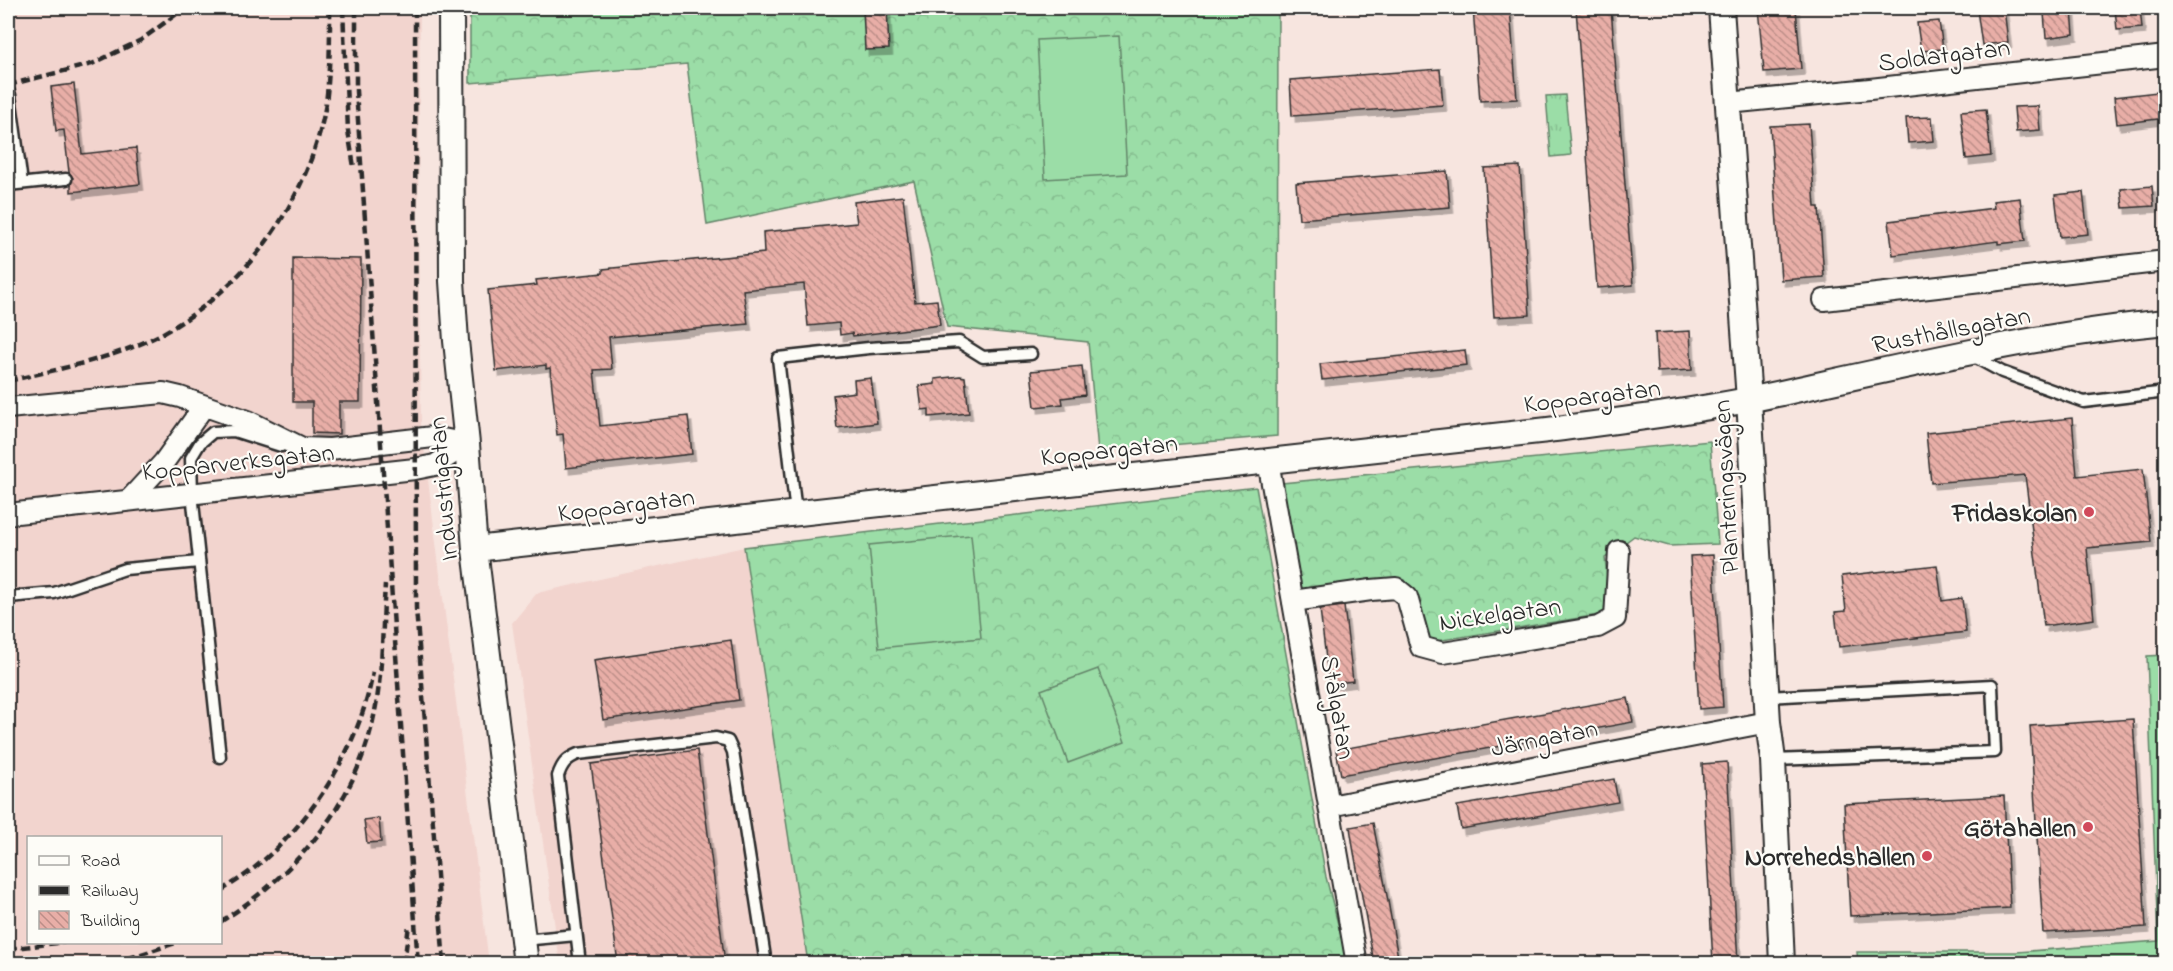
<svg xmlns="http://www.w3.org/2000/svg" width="2173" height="971" font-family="'Indie Flower',sans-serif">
<defs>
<pattern id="grass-tufts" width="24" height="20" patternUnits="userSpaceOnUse" patternTransform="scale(1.5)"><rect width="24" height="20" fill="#9bdda7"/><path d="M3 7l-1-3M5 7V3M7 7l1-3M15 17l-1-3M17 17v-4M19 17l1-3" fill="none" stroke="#86be90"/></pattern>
<pattern id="forest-crowns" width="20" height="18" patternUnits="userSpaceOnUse" patternTransform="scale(1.5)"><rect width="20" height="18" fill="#9bdda7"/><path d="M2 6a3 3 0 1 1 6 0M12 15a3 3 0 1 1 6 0" fill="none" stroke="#86be90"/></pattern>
<pattern id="building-back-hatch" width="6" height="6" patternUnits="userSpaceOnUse" patternTransform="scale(1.5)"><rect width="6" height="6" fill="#e8aea7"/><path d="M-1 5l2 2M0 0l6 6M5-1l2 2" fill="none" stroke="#bc8e88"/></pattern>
<filter id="shadow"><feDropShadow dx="3.5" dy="6" stdDeviation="0" flood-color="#0004"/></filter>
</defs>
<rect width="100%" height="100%" fill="#f7e5df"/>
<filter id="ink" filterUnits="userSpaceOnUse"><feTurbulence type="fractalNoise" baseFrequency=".0167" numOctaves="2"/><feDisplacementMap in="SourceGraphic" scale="12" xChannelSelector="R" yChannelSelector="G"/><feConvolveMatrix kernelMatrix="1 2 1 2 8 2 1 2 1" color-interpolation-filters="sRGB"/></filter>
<g filter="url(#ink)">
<g fill="#f2d4ce" fill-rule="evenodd">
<path d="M8 8H420L418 223 421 424 489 963H8ZM28 838H220V942H28Z"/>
<path d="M744 547 808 963H560L512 623 537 593Z"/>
</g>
<path fill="url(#grass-tufts)" stroke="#638469" stroke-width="1.5" d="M1565 95 1571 155 1551 157 1546 96Z"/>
<g fill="url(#forest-crowns)" stroke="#638469" stroke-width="1.5">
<path d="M470 8H1278L1277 436 1098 451 1088 342 947 327 914 181 707 225 687 64 470 83Z"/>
<path d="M1710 441 1718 544 1669 546 1634 536 1605 558 1611 613 1430 642 1405 580 1302 593 1282 483Z"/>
<path d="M1256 487 1326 877 1348 963H808L744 547Z"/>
</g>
<g fill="#9bdda7" stroke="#638469" stroke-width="1.5">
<path d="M1119 36 1127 174 1045 179 1037 40Z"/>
<path d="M971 535 981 638 879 648 869 545Z"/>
<path d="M2165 655V963H1858L1857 952H2017L2158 941 2147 656Z"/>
<path d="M1098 669 1125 742 1068 763 1041 690Z"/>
</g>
<g fill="url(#building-back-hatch)" stroke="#2b2b2b" stroke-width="1.5" filter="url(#shadow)">
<path d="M863 8H887L889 49 865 50Z"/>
<path d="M1473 8H1510L1517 99 1480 101Z"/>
<path d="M1576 8H1611L1633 285 1597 288Z"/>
<path d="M1758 8H1796L1801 69 1764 72Z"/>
<path d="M1994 8H2004L2008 42 1982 45 1977 10Z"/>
<path d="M2115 8H2140L2142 28 2117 30Z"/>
<path d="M2072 10 2074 34 2046 38 2044 13Z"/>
<path d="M1939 21 1943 49 1921 51 1917 23Z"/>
<path d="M1440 69 1443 105 1292 116 1290 80Z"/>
<path d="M74 84 82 154 136 148 140 184 71 192V185L73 178 69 172 64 130 56 131 51 87Z"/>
<path d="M2166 91V118L2117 124 2114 97Z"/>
<path d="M2038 106 2040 130 2016 132 2014 107Z"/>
<path d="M1986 109 1991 156 1966 159 1961 111Z"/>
<path d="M1932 117 1934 141 1908 143 1906 118Z"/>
<path d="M1809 124 1815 207H1819L1824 277 1781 280 1770 126Z"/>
<path d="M1520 166 1530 315 1494 317 1484 168Z"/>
<path d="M1447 171 1450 207 1299 219 1296 183Z"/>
<path d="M2152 186 2154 206 2123 208 2121 189Z"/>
<path d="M2083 192 2088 234 2060 237 2055 195Z"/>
<path d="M903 196 915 302 937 300 940 325 853 336 852 333 840 335 839 323 808 326 804 284 743 290 748 324 609 337 612 369 594 370 600 426 688 416 692 454 566 468 563 434 557 435 550 368 546 369V365L496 371 488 290 537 285 536 280 603 273V269L764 253 763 232 857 223 854 202Z"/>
<path d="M2020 198 2025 241 1998 244V241L1893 255 1889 221 1994 208 1993 201Z"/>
<path d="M293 258 361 259 360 402H339V434L312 433V402H293Z"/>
<path d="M1690 331 1692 370 1657 372 1655 333Z"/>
<path d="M1465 350 1467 365 1322 380 1320 364Z"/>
<path d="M1082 366 1085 395 1062 398 1063 404 1035 407 1031 371Z"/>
<path d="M960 376 965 377 969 413 929 417V409L922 410 919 386 935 384V379Z"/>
<path d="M871 378 877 423 837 428 833 395 855 392 854 380Z"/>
<path d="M2072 418 2077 476 2143 469 2151 542 2087 548 2094 619 2044 626 2025 475 1931 483 1926 433Z"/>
<path d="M1713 555 1723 707 1699 709 1690 556Z"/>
<path d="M1937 565 1942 601 1962 598 1966 632 1839 647 1835 612 1846 611 1842 576Z"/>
<path d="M1344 606 1353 681 1329 684 1320 609Z"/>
<path d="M731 640 739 700 603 720 594 660Z"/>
<path d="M1628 698 1633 722 1341 775 1336 750Z"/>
<path d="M2133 719 2146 927 2043 933 2030 726Z"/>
<path d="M697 750 725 963H618L591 764Z"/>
<path d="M1727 762 1738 963H1713L1702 764Z"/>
<path d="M1614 779 1618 802 1461 829 1457 806Z"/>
<path d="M2004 796 2010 908 1850 916 1844 804Z"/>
<path d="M379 818 381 842 367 843 364 820Z"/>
<path d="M1373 823 1388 901 1399 963H1374L1353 847 1350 827Z"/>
</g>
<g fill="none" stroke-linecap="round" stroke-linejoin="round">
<g stroke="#2b2b2b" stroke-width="15">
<g id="service">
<path d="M8 90 10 95 22 183"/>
<path d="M8 185 66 179"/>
<path d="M1971 355 2002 372 2084 402 2166 392"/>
<path d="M796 513 778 358 869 348 959 342 983 357 1031 354"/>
<path d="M8 597 54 593 125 569 199 562"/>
<path d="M1766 697 1992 685 1995 752 1773 760"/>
<path d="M220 757 192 493 191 458 200 443 213 432 234 431 281 446"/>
<path d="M523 940 576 935"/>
<path d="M580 964 558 776C562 764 566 759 578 754L716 738 728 741 733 752 766 964"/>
</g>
</g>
<g stroke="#2b2b2b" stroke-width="24">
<g id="minor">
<path d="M1728 103 1870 89 2166 56"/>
<path d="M1824 300 2166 261"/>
<path d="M8 408 163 393 180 397 248 421 302 448 330 449 433 437 467 444"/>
<path d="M1268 461 1357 964"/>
<path d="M130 499 164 462 204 406"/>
<path d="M8 514 415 469 435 465 467 444"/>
<path d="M1293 601 1371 590 1396 588 1407 597 1421 647 1443 653 1487 646 1598 627 1615 618 1619 551"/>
<path d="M1330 806 1768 722"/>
</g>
</g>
<g stroke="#2b2b2b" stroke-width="28">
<g id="tertiary">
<path d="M451 8 452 281 456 341 467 444 475 549 526 964"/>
<path d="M1721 8 1749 400 1768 722 1773 760 1782 964"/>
<path d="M475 549 1548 430C1631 419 1713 409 1795 390 1917 363 2041 334 2166 322"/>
</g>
</g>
<use href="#service" stroke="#fdfcf7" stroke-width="10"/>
<use href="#minor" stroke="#fdfcf7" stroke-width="20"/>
<use href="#tertiary" stroke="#fdfcf7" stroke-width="24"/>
<g stroke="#2b2b2b" stroke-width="4.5" stroke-dasharray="9 4.5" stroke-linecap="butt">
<path d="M343 8 348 131 354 167"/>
<path d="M356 8V91L361 163 418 964"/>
<path d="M415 8 416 608 444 964"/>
<path d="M8 85 92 64 141 40 185 8"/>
<path d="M8 381C54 370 103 361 147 341 239 299 310 202 326 103 330 71 330 40 330 8"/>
<path d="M220 891C296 849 358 757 373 672"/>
<path d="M220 922C295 875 356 804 374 716 383 673 382 628 385 585"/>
<path d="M8 949 65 942"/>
<path d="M87 963 129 958 179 942"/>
<path d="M404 964 409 925"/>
</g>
</g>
</g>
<g fill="#d1495b" stroke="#fdfcf7" stroke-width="2">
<circle cx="2089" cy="512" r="6"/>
<circle cx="2088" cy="827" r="6"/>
<circle cx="1927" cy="856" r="6"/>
</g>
<g text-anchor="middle" stroke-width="4.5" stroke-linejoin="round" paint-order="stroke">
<g font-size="26" fill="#2b2b2b" stroke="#fdfcf7">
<text transform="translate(1944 54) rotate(-7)" y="9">Soldatgatan</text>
<text transform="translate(1951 329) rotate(-11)" y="9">Rusthållsgatan</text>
<text transform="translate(1592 395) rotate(-7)" y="9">Koppargatan</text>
<text transform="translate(1109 449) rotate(-6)" y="9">Koppargatan</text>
<text transform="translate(238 461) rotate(-6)" y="9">Kopparverksgatan</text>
<text transform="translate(1725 487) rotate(-93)" y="9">Planteringsvägen</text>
<text transform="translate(442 489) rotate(-95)" y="9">Industrigatan</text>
<text transform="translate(626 504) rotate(-7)" y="9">Koppargatan</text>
<text transform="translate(1500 613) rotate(-8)" y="9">Nickelgatan</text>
<text transform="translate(1339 707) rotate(80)" y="9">Stålgatan</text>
<text transform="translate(1544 737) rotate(-11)" y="9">Järngatan</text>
</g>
<g font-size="26" font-weight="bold" fill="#2b2b2b" stroke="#fdfcf7" text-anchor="end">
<text x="2077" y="521">Fridaskolan</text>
<text x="2076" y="836">Götahallen</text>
<text x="1915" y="865">Norrehedshallen</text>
</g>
</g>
<rect width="2173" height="971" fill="none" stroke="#fdfcf7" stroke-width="30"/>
<rect x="15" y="15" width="2143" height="941" fill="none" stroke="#2b2b2b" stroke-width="2" filter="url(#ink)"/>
<rect x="27" y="836" width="195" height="108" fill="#fdfcf7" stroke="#a9a8a5" stroke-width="1.5"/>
<rect x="39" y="856" width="30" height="9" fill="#fdfcf7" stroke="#a9a8a5" stroke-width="1.5"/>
<text x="81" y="866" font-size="18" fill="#2b2b2b">Road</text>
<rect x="39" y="886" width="30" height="9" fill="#2b2b2b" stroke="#a9a8a5" stroke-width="1.5"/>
<text x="81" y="896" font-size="18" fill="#2b2b2b">Railway</text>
<rect x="39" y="911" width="30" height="18" fill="url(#building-back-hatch)" stroke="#a9a8a5" stroke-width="1.5"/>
<text x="81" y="926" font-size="18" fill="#2b2b2b">Building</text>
</svg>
